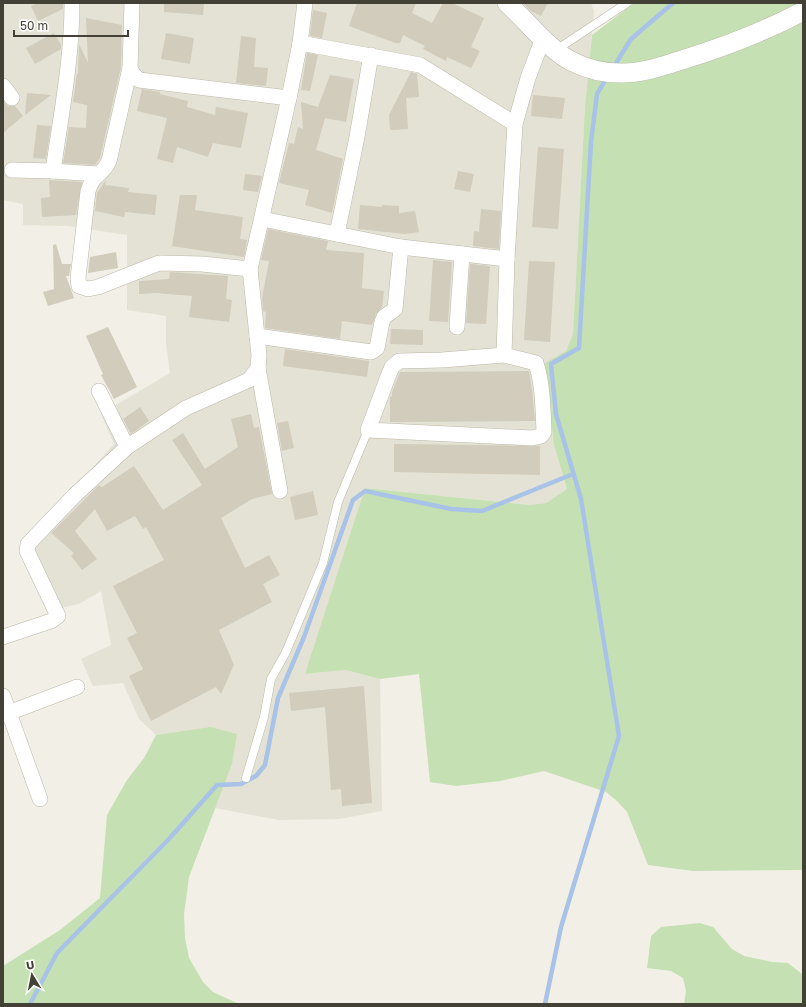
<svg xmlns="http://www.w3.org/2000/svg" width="806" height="1007" font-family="'Golos Text',sans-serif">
<rect width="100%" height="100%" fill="#f1efe6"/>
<path fill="#e4e2d4" d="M3 3H591L594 12 585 106 573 334 566 351 554 445 567 489 546 503 530 505 365 488 306 674 345 670 380 679 382 811 339 819 279 820 215 808 232 764 210 727 156 735 139 719 123 683 93 686 81 659 111 645 101 591 79 604 59 608 43 604 31 536 114 444 101 414 170 373 166 343V316L127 310V235L68 226 23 225V204L3 200Z"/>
<g fill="#c5e1b3">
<path d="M634 3H803V870L693 871 648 865 627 812 617 801 606 792 544 771 500 781 456 786 430 782 419 674 380 679 345 670 305 674 365 488 530 505 546 503 567 489 554 445 545 363 566 351 573 334 585 106 592 35Z"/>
<path d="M210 727 237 734 232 764 189 877 184 914 185 938 189 958 203 982 213 992 239 1004H3V966L60 930 100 898 107 815 127 780 144 758 156 735Z"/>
<path d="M700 923 713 927 732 949 744 956 772 962 788 963 802 974 803 1004H684L686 991 683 978 671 971 647 968 651 936 661 927Z"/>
</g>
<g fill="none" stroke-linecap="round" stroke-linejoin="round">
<g stroke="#a8c3e7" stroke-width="4.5">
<path d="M613 68 631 39 673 3"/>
<path d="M30 1004 57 953 168 840 217 785 241 784 256 776 265 765 278 698 304 637 353 500 365 491 451 509 482 511 573 474"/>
<path d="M545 1004 561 927 619 736 581 499 556 414 551 364 579 348 591 142 597 94 607 77"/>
</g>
</g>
<g fill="#d1ccbc">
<path d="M37 3H63V9L38 21 31 6Z"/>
<path d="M164 3H204L203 15 164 12Z"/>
<path d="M357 3H416L412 13 432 23 443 3H452L484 18 471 47 480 51 471 68 447 57 446 61 423 49 425 46 403 35 400 43H395L349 26Z"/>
<path d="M523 3H548L541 16 531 11Z"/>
<path d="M313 10 327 13 322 38 310 36Z"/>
<path d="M86 18 122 25 121 67 100 158 95 165 63 163 69 127 86 128 87 105 73 102 77 73 78 75 79 44 88 63Z"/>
<path d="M54 33 61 45V49L35 64 26 48Z"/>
<path d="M166 33 194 38 190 64 161 59Z"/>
<path d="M241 36 256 38 254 67 268 68 266 86 236 83Z"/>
<path d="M307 53 318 55 310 91 301 90Z"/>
<path d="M411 72 417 74 419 97 406 98 408 129 390 130 389 115Z"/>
<path d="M330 75 354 79 346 122 325 118 316 150 343 159 332 213 305 205 309 190 279 183 289 143 294 144 298 127 303 129 301 102 318 107Z"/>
<path d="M142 89 160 92V94L188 101 187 107 215 115 216 107 248 113 241 148 213 143 208 157 177 147 173 163 157 159 167 118 137 111Z"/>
<path d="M27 93 51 95 25 115Z"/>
<path d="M533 95 565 98 562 119 531 116Z"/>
<path d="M3 101 8 106H15L23 116 3 133Z"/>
<path d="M37 125 51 126 46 159 33 158Z"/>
<path d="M538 147 564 149 558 229 532 227Z"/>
<path d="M458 171 474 174 470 192 454 189Z"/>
<path d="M245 174 262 176 258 192 243 190Z"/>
<path d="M49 180 82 182 76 215 42 217 41 198 50 197Z"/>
<path d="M106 180 105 185 129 188 128 192 157 195 155 215 125 212 124 217 95 211 97 193Z"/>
<path d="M180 195H197L195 210 243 217 240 239 247 240 244 257 172 246Z"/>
<path d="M360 205 382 207V205L399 206V213L415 211 419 232 405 234 358 229Z"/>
<path d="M481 209 501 211 499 249 473 246 474 231 479 232Z"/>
<path d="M268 229 328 241 326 250 364 253 362 288 384 291 382 307 376 314 372 325 342 321 340 339 265 328 266 312 263 311 262 298 269 261 261 260Z"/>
<path d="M56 244 62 264H71L69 276H66L74 298 48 306 43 292 54 289 53 245Z"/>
<path d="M116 252 118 268 88 273 90 257Z"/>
<path d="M433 260 452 262 448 322 429 321Z"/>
<path d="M529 261 555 262 550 342 524 340Z"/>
<path d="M470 264 490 266 486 324 466 323Z"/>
<path d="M170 272 228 276 226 299 232 300 229 322 189 317 192 296 156 293 139 294V281L169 279Z"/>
<path d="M108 327 137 387 114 399 101 375 103 374 86 336Z"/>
<path d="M391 329 423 330V345L390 344Z"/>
<path d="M285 349 369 361 367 377 283 366Z"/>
<path d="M529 371 532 390 535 421 390 422V397L392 396V392L400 372Z"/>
<path d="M140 407 149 421 131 434 123 419Z"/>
<path d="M251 414 254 428 259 427 272 494 252 499 221 518 245 568 269 555 280 575 263 584 272 602 219 630 234 665 221 694 216 687 151 721 129 676 143 669 127 638 137 633 113 586 164 560 146 527 143 529 135 516 107 531 95 509 75 531 97 559 82 570 71 556 74 553 51 533 99 485 102 487 134 466 163 510 202 485 172 440 183 433 205 469 238 447 231 419Z"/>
<path d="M288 421 294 448 282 451 277 423Z"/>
<path d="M394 444 540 446V475L394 472Z"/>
<path d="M313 491 318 515 295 520 290 497Z"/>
<path d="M364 686 372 803 342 806 341 789 331 790 325 707 291 711 289 693Z"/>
</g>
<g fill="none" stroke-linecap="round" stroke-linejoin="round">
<g stroke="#bbb8a9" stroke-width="9">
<g id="service">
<path d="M556 50 627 3"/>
<path d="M246 778 264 717 271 679 286 652 323 563 338 502 368 430"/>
</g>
</g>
<g stroke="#bbb8a9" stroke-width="16">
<g id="minor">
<path d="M72 3C72 59 61 115 53 171L97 174"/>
<path d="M132 3 130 68 133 74 139 80 289 98"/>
<path d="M300 43 420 65 515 124"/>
<path d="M130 68 109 161C103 175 94 172 88 191L78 278 79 286 88 289 98 287 159 263 202 264 250 269"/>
<path d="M3 86 12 98"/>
<path d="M12 170 53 171"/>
<path d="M262 219 401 247 507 259"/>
<path d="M337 234 357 137 371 55"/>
<path d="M457 327 462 254"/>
<path d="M257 336 371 352 377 348 382 322 384 317 395 309 401 247"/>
<path d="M504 355 536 363C543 385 543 409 544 432L541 436 532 438 368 430 389 374 392 367 399 361 442 360 504 355 507 259 515 124 528 78 543 38"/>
<path d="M258 368 280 491"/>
<path d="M99 391 127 447"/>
<path d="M3 637 51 621 58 616 27 551 28 544 75 495 127 447 186 408 249 380 258 368 259 355 250 269 289 98 300 43 305 3"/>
<path d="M3 696 40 799"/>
<path d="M3 715 77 687"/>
</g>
</g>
<g stroke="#bbb8a9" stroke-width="20">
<path id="tertiary" d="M507 3C526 20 551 52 573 62 587 69 604 73 620 73 641 74 662 66 682 60 724 47 764 32 803 11"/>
</g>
<use href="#service" stroke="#fff" stroke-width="8"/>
<use href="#minor" stroke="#fff" stroke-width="15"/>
<use href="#tertiary" stroke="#fff" stroke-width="19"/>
</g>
<rect width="806" height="1007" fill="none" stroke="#434036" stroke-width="8"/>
<g transform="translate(32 975) rotate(350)" stroke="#ffffff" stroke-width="3" paint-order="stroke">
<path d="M0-3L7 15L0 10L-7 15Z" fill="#434036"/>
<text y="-6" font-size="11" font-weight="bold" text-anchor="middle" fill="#434036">U</text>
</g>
<path d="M14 30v6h114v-6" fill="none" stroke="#434036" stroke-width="2"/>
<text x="20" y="30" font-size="12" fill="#434036" stroke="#ffffff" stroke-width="3" paint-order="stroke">50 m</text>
</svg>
